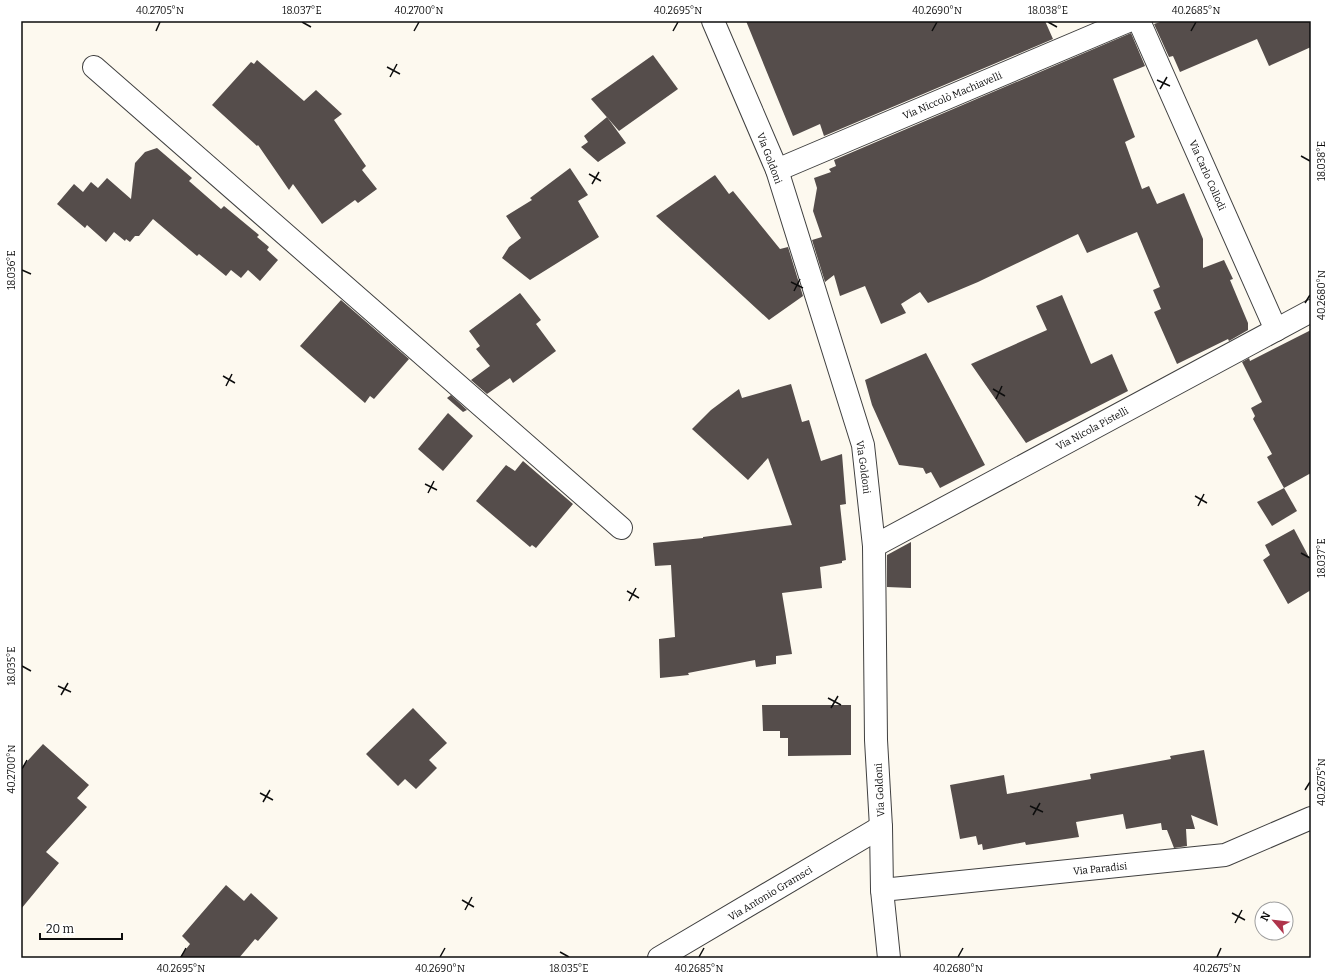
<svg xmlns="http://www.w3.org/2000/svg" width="1332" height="979" font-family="Bitter,serif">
<rect width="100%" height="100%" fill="#fdf9ef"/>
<g fill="#554d4b">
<path d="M746 21H1045L1053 39 824 136 820 124 793 136Z"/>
<path d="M1163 21H1311V47L1269 66 1257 39 1180 72 1173 56 1169 57 1154 24Z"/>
<path d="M1131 33 1145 66 1113 79 1135 137 1125 142 1142 189 1149 186 1157 204 1184 193 1203 239V268L1224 260 1233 279 1230 280 1248 323V330L1229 341 1228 339 1177 364 1154 312 1161 309 1153 290 1160 287 1137 232 1087 253 1078 234 978 282 928 303 920 292 901 304 906 313 881 324 865 286 840 296 834 275 825 282 812 240 822 237 813 211 817 188 814 178 831 172 829 169 836 166 834 160Z"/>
<path d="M653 55 678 89 619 131 591 99Z"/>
<path d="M257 60 304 101 316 90 342 114 334 120 366 166 362 170 377 189 358 203 355 200 322 224 293 184 289 190 258 145 257 146 212 105 251 62 254 64Z"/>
<path d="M607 117 626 143 598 162 581 147 588 142 584 136Z"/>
<path d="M157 148 192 178 189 181 221 209 224 206 259 235 257 237 269 247 267 250 278 260 260 281 248 270 241 278 231 270 226 276 199 254 197 256 153 219 139 236H135L130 242 126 239 125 241 114 232 106 242 87 225 85 228 57 204 74 184 83 192 91 182 98 188 107 178 131 199 135 163 145 152Z"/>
<path d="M570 168 588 195 578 201 599 237 530 280 502 258 509 247 521 238 506 216 532 200 530 198Z"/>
<path d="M715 175 729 194 733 191 780 249 788 247 803 296 769 320 656 216Z"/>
<path d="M520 293 541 320 536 324 556 351 513 383 510 378 487 394 471 380 490 366 476 349 480 346 469 331Z"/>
<path d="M1062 295 1091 364 1112 354 1128 391 1026 443 971 364 1047 330 1036 306Z"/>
<path d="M341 300 409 359 374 399 370 396 365 403 300 346Z"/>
<path d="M1311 330V473L1284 488 1267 457 1272 454 1253 419 1255 416 1251 408 1262 402 1242 362 1249 358 1250 361Z"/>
<path d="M926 353 985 465 940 488 931 472 926 474 923 468 899 465 872 405 865 380Z"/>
<path d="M791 384 802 422 809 420 821 461 842 454 846 504 840 505 846 560 842 561V563L820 567 822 588 782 593 792 654 776 656V664L756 667 755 660 688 673 689 675 660 678 659 639 675 637 671 565 655 566 653 543 703 538V537L792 525 768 458 748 480 692 429 711 410 739 389 742 398Z"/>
<path d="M451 395 467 410 463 412 447 398Z"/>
<path d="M448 413 473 436 443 471 418 449Z"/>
<path d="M523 461 573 504 536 548 532 545 530 547 476 501 506 465 515 471Z"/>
<path d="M1284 488 1297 511 1272 526 1257 502Z"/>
<path d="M1294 529 1311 561V590L1288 604 1263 560 1270 555 1265 545Z"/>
<path d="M911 542V588L887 587V555Z"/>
<path d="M762 705H851V755L788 756V738H780V731H763Z"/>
<path d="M413 708 447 743 429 760 437 768 416 789 405 779 398 786 366 754Z"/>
<path d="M43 744 89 785 77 798 87 807 46 852 59 863 21 909V768Z"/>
<path d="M1204 750 1218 826 1191 815 1195 829H1186L1187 846 1174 848 1167 830H1162L1161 823 1126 829 1123 814 1076 822 1079 837 1026 845 1025 842 983 850 982 844 978 845 976 836 960 839 950 785 1004 775 1007 794 1091 779 1090 774 1171 759 1170 756Z"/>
<path d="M226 885 244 901 251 893 278 918 258 941 255 939 239 958H179L190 944 182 936Z"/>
</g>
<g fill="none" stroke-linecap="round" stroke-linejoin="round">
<g stroke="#404040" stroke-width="24">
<g id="minor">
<path d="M713 21 777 170 863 445 874 546 876 740 881 827 882 890 889 958"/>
<path d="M1139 21 1276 330"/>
<path d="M94 67 621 528"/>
<path d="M777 170 1128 21"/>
<path d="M874 546 1311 311"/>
<path d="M882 890 1225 855 1311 818"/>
<path d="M659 958 881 827"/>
</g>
</g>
<use href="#minor" stroke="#fff" stroke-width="22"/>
</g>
<path fill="none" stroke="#0d0d0d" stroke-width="1.5" d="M302 22 311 27M1048 22 1057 27M156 31 160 22M414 31 419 22M673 31 678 22M932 31 937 22M1191 31 1196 22M387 67 400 74M390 77 397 64M1157 80 1170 86M1160 89 1167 77M1301 156 1310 161M589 174 601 181M592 184 599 172M22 270 31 274M791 282 803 288M794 291 800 279M1305 303 1310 295M223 376 235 383M226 386 232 374M993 389 1005 396M996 399 1002 386M425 484 437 490M428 493 434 481M1195 496 1207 503M1198 506 1204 494M1301 553 1310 558M627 591 639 598M629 601 636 588M22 666 31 671M58 686 71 692M61 695 68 683M828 698 841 705M831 708 838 696M22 769 27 760M1305 790 1310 782M260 793 273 800M263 802 270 790M1030 806 1043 812M1033 815 1040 803M462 900 474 907M465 910 472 897M1232 913 1245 920M1235 923 1242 910M560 952 569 957M181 957 186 948M440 957 445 948M699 957 704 948M958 957 963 948M1217 957 1221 948"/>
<g text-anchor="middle" stroke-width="4" stroke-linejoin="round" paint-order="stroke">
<g font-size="10" fill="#0d0d0d" stroke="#fff">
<text transform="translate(952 95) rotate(-23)" y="4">Via Niccolò Machiavelli</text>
<text transform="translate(770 158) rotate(69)" y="4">Via Goldoni</text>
<text transform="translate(1208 175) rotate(66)" y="4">Via Carlo Collodi</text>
<text transform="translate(1092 428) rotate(-28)" y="4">Via Nicola Pistelli</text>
<text transform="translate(864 467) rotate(82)" y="4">Via Goldoni</text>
<text transform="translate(879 790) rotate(-93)" y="4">Via Goldoni</text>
<text transform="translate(1100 868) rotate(-6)" y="4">Via Paradisi</text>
<text transform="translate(770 893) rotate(-31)" y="4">Via Antonio Gramsci</text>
</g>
</g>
<rect width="1332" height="979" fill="none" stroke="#ffffff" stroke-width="44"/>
<g transform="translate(1274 921) rotate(298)"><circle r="19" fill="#ffffff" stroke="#9e9e9e"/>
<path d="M0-3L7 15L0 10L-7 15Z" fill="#af344b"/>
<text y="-6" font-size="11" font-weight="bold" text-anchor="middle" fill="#0d0d0d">N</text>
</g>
<path d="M40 933v6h82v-6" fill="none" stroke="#0d0d0d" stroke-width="2"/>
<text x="46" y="933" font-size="12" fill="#0d0d0d" stroke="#ffffff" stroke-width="3" paint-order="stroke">20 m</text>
<rect x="22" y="22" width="1288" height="935" fill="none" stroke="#0d0d0d" stroke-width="1.5"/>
<g font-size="10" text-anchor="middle" fill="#0d0d0d">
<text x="160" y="14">40.2705°N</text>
<text x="302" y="14">18.037°E</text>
<text x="419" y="14">40.2700°N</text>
<text x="678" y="14">40.2695°N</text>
<text x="937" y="14">40.2690°N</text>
<text x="1048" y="14">18.038°E</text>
<text x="1196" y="14">40.2685°N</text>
<text transform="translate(1321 161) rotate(-90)" y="4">18.038°E</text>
<text transform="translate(11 270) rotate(-90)" y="4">18.036°E</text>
<text transform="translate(1321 295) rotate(-90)" y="4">40.2680°N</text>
<text transform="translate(1321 558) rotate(-90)" y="4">18.037°E</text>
<text transform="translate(11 666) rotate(-90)" y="4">18.035°E</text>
<text transform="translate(11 769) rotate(-90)" y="4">40.2700°N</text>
<text transform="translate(1321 782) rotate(-90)" y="4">40.2675°N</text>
<text x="181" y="972">40.2695°N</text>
<text x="440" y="972">40.2690°N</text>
<text x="569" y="972">18.035°E</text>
<text x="699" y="972">40.2685°N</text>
<text x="958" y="972">40.2680°N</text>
<text x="1217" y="972">40.2675°N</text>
</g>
</svg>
